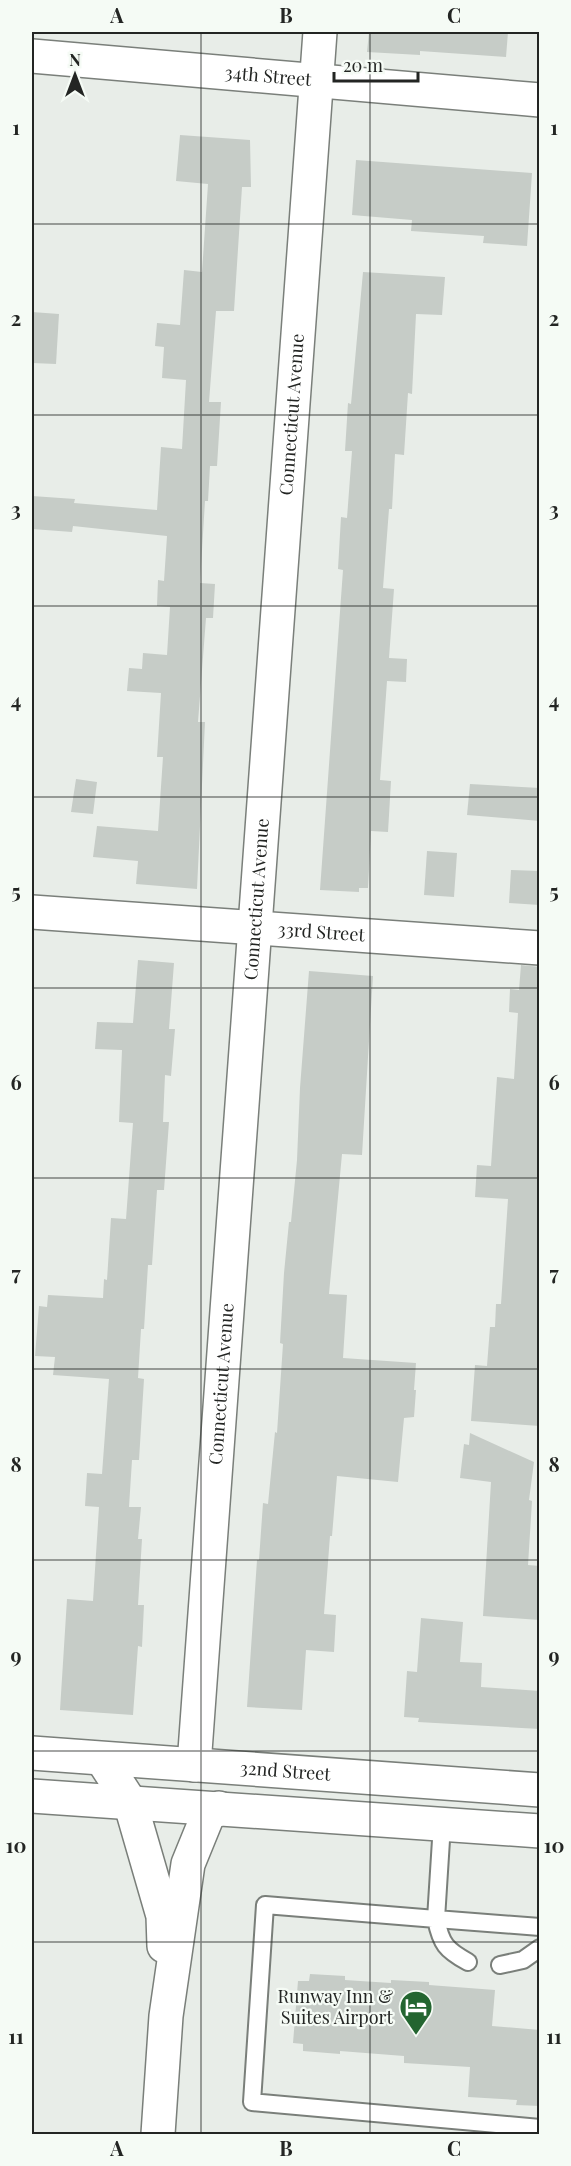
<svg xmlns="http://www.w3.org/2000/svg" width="571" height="2166" font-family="'Playfair Display',serif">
<rect width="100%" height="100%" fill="#e8ede8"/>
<g fill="#c6ccc7">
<path d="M369 32H508L506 57 420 51V55L367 52Z"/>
<path d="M180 135 250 140 251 187H242L234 311H216L209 402H221L217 466H210L208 501H205L200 583 215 584 213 618H206L198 722H205L197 889 136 884 138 861 93 857 97 826 158 831 163 757H157L161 693 127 691 129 668 142 669 143 653 167 655 170 607 157 606 158 580 164 581 167 536 73 526 72 532 32 529V496L75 499 74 503 157 510 161 447 182 449 186 380 162 378 164 347 155 346 157 323 180 325 184 270 202 272 208 184 176 181Z"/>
<path d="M356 160 532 173 527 246 483 243 484 236 411 231 412 220 352 215Z"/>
<path d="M363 272 445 277 442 315 416 314 412 394 408 393 404 455 395 454 392 509H389L383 588 394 589 389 658 407 659 406 682 387 681 380 780 391 781 388 832 371 831 368 888H359V892L320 890 343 570 338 569 341 517 347 518 352 451H345L348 403 351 404Z"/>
<path d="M32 312 59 314 56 364 32 363Z"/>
<path d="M76 779 97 782 93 814 71 812Z"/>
<path d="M470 784 540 788V821L467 815Z"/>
<path d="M427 851 457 853 454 897 424 895Z"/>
<path d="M511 870 540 871V905L509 903Z"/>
<path d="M138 960 174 963 169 1029H175L171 1076 165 1075 163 1122H169L164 1190H157L152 1265H148L144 1329H141L138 1378 144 1379 139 1460H132L129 1507H141L138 1539H142L138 1605H144L142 1647 138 1646 133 1715 60 1710 67 1599 93 1601 99 1507 85 1506 87 1473 102 1474 109 1379 53 1375 55 1357 35 1356 39 1306 47 1307 48 1295 103 1298 104 1279 107 1280 111 1218 126 1219 133 1123 119 1122 122 1050 95 1049 97 1022 133 1023Z"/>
<path d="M521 965 540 967V1426L471 1421 475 1365 487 1366 490 1327H495L496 1304H501L508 1199 475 1197 477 1165 491 1166 497 1077 514 1079 518 1013 509 1012 510 989 519 990Z"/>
<path d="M309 971 373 976 362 1155 342 1154 329 1294 347 1295 343 1358 416 1363 414 1390H416L414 1417 404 1418 398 1482 337 1476 332 1536H330L324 1614 336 1615 334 1652 306 1650 302 1710 247 1707 257 1560H259L263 1503 268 1504 275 1432 277 1433 283 1344 280 1343 284 1273 289 1222H291L297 1160 300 1088Z"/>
<path d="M470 1433 534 1462 529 1500 532 1501 528 1565 540 1566V1620L483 1616 491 1482 460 1478 464 1444 469 1445Z"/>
<path d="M421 1618 463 1622 460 1662 482 1663 481 1687 540 1691V1729L418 1722 419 1718 404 1717 407 1671 417 1672Z"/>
<path d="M310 1974 345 1976V1980L391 1983V1980L429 1982V1985L495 1990 492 2026 540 2030V2106L516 2105 517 2100 468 2097 470 2067 404 2063V2056L340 2051V2054L303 2051V2044L293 2043 298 1981H309Z"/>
</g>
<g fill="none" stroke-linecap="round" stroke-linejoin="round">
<g stroke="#7a7f7a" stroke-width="20">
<g id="lane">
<path d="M442 1824 436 1919 540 1927"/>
<path d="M468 1962C446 1950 441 1944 436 1919L265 1905 252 2102 540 2128"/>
<path d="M500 1965 523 1960 540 1948"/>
</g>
</g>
<g stroke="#7a7f7a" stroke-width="36">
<g id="street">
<path id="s1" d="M32 56 540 100"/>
<path id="s2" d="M32 912 540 948"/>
<path id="s3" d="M194 1765 320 32"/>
</g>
</g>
<g stroke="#7a7f7a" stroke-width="36">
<g id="secondary">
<path id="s4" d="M32 1753 540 1790"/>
<path d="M32 1796 540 1831"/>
</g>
</g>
<g stroke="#7a7f7a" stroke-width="36">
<g id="highway">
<path d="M102 1759 130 1802 163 1916 164 1946"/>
<path d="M158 2134 166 2016 188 1864 208 1815 219 1808"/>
</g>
</g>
<use href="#lane" stroke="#fff" stroke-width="16"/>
<use href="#street" stroke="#fff" stroke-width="33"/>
<use href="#secondary" stroke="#fff" stroke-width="33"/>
<use href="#highway" stroke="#fff" stroke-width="33"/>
</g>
<path fill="none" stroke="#232523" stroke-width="1.5" stroke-opacity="0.55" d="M201 32V2134M370 32V2134M32 224H540M32 415H540M32 606H540M32 797H540M32 988H540M32 1178H540M32 1369H540M32 1560H540M32 1751H540M32 1942H540"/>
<defs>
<g id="hotel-pin" transform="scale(1.725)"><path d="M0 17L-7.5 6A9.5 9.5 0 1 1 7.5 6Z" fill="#236530" stroke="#f5fbf5"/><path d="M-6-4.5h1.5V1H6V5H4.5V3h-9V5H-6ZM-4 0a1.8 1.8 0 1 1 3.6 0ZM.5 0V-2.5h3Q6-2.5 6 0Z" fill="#fff"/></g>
</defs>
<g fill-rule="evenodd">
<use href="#hotel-pin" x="416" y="2007"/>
</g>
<g text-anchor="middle" stroke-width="4.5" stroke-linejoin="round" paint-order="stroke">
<g font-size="18" fill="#232523" stroke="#f5fbf5">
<text dy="6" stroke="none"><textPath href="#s1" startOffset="237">34th Street</textPath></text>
<text dy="6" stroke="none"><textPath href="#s3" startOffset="1354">Connecticut Avenue</textPath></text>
<text dy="6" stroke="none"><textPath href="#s3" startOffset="868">Connecticut Avenue</textPath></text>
<text dy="6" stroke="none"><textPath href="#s2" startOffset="290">33rd Street</textPath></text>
<text dy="6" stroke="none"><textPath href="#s3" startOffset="382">Connecticut Avenue</textPath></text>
<text dy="6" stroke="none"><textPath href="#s4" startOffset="254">32nd Street</textPath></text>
</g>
<g font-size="18" fill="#232523" stroke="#f5fbf5" text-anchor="end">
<text x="393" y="2003">Runway Inn &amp;<tspan x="393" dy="21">Suites Airport</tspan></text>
</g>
</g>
<rect width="571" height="2166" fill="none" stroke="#f5fbf5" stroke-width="66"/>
<g transform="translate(75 75)" stroke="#f5fbf5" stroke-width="4.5" paint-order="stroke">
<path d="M0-4.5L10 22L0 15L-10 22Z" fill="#232523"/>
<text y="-9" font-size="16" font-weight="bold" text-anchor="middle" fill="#232523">N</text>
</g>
<path d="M334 72v9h84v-9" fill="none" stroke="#232523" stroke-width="3"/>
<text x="343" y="72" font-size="18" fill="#232523" stroke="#f5fbf5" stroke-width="4.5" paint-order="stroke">20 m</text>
<rect x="33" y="33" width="505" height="2100" fill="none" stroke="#232523" stroke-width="2"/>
<g font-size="20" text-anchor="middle" font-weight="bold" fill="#232523">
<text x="117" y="23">A</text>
<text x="286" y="23">B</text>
<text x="454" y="23">C</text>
<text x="16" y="135">1</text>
<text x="554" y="135">1</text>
<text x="16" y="326">2</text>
<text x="554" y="326">2</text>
<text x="16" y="517">3</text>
<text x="554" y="517">3</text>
<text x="16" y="708">4</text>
<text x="554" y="708">4</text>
<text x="16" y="899">5</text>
<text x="554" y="899">5</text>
<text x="16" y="1090">6</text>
<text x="554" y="1090">6</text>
<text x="16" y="1281">7</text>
<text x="554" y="1281">7</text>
<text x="16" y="1472">8</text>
<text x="554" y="1472">8</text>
<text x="16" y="1663">9</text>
<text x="554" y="1663">9</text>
<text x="16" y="1853">10</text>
<text x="554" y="1853">10</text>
<text x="16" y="2044">11</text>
<text x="554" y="2044">11</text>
<text x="117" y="2156">A</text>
<text x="286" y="2156">B</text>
<text x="454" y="2156">C</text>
</g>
</svg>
